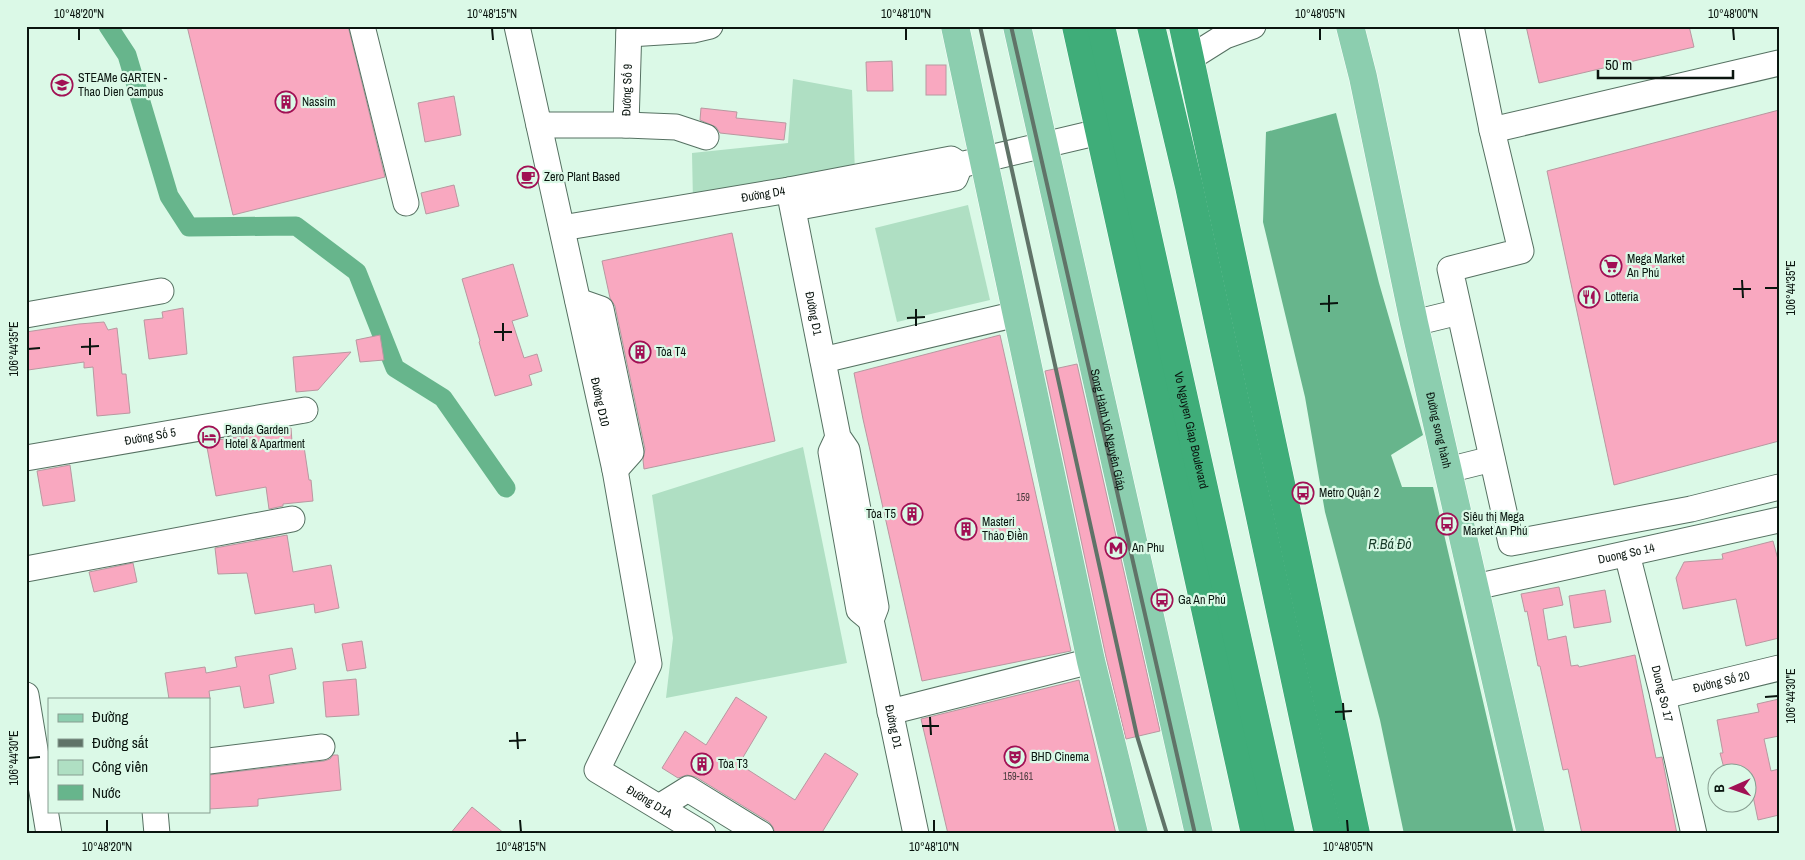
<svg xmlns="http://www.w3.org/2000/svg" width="1805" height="860" font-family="'Archivo Narrow',sans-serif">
<rect width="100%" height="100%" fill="#dbf9e7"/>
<g fill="#afdfc3">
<path d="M793 79 852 90 855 173 693 202 692 153 788 143Z"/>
<path d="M968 205 990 300 897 322 875 228Z"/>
<path d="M803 447 847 663 666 698 673 638 652 495Z"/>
</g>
<path fill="#67b58c" d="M1336 113 1379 283 1423 435 1391 455 1402 487H1433L1514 834H1404L1380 720 1325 512 1305 397 1263 222 1266 132Z"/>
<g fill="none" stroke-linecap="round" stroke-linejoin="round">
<path stroke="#67b58c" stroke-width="19" d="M108 26 127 55 169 196 189 227 296 226 357 272 395 368 443 398 506 488"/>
</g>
<g fill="#f9a8c0" stroke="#b898a0">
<path d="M187 26H348L385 177 233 215Z"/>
<path d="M1526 26H1689L1694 47 1539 83Z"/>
<path d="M892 61 893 91H867L866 62Z"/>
<rect x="926" y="65" width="20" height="30"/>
<path d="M454 96 461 135 425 142 418 103Z"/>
<path d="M701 108 737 112 736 118 786 123 784 140 720 133 716 127 700 120Z"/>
<path d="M1779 110V441L1614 485 1547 171Z"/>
<path d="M454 185 459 206 426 214 421 193Z"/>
<path d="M732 233 775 441 644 469 643 460 645 449 615 306 610 298 602 261Z"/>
<path d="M513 264 528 316 512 321 524 358 537 354 542 371 529 375 532 385 495 396 479 342 480 341 462 279Z"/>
<path d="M183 308 187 354 149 359 144 320 163 318 162 312Z"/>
<path d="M104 322 108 330 117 328 122 374H126L130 413 97 416 93 367 84 368V362L28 370 26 354V332L79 324Z"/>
<path d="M380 335 384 360 360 362 356 340Z"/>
<path d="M1000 335 1071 651 922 681 863 419 854 373Z"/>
<path d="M351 352 318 390 296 392 293 357Z"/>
<path d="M1077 364 1160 731 1126 739 1106 657 1045 371Z"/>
<path d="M291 428 292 442 303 440 309 480H311L313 501 283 504V506L269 509 266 487 216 496 206 442Z"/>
<path d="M70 465 75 501 43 506 37 471Z"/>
<path d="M287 535 293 572 331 565 339 608 315 613 314 604 255 614 247 573 218 574 215 548Z"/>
<path d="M1773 541 1779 563V638L1746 646 1736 599 1683 609 1676 578 1684 562 1723 559 1722 554Z"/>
<path d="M133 563 137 582 94 592 89 572Z"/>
<path d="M1559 587 1563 605 1543 609 1548 640 1566 636 1571 666 1578 665 1579 667 1635 655 1656 758 1662 757 1677 834H1582L1568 769 1563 770 1540 666H1538L1527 611 1525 612 1521 594Z"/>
<path d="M1605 590 1611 622 1574 628 1569 596Z"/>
<path d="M362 641 366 668 347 671 342 644Z"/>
<path d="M292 648 296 669 269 675 274 703 244 708 240 686 209 691 210 699H169L165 673 205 667 206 673 237 667 235 657Z"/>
<path d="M356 679 359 715 326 717 323 682Z"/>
<path d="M1079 680 1116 834H948L921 719Z"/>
<path d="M736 697 767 717 739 764 795 800 825 753 858 774 821 834H775L773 827 769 822 696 777 687 775 678 778 662 768 685 731 706 745Z"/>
<path d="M1779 699V736L1764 739 1771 771 1779 769V815L1758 820 1748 772H1725L1720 753H1723L1717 720 1759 712 1757 704Z"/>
<path d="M333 755H338L341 790 258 799V806L209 809V775L324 761 330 759Z"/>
<path d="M472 807 505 834H450Z"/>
</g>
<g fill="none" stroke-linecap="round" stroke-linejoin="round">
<g stroke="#567162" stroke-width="27">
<g id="minor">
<path d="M362 26 406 203"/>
<path id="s1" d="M517 26 615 470 649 664 597 770 703 834"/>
<path d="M1471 26 1492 130 1521 251 1450 269 1511 543 1691 509 1779 487"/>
<path d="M629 34 693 30 710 26"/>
<path d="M1190 58 1225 36 1253 26"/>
<path id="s2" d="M539 125H626L629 26"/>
<path d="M626 125 676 127 706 137"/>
<path d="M1492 130 1779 63"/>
<path id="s3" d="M789 190 838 437 847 450 876 607 871 620 859 610 831 452 838 437"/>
<path d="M794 208 955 178 960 165"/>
<path id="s4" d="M562 228 789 190 951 159 960 165 1099 132"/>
<path d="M578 301 601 309 631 452 615 470"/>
<path d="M26 315 161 291"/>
<path d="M1414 323 1459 312"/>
<path d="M823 360 1017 314"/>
<path id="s5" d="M26 458 305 410"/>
<path d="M1448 470 1492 459"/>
<path id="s6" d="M1627 554 1663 696 1694 834"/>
<path d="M26 569 292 519"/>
<path id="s7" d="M1475 587 1779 520"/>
<path id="s8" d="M871 620 916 834"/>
<path d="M26 695 49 834"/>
<path id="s9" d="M1663 696 1779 668"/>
<path d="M890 712 1091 661"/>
<path d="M209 761 322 747"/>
<path d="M659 807 688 789 761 834"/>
<path d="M155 811 157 834"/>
</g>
</g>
<g stroke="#fff" stroke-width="29">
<g id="major">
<path d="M955 26 1091 661 1134 834"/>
<path id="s10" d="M1017 26 1199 834"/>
<path id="s11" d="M1350 26 1363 77 1414 323 1531 834"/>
</g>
</g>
<g stroke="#fff" stroke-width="29">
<g id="highway">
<path d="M1076 26 1255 834"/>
<path id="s12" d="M1101 26 1281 834"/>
<path d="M1151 26 1189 186 1328 834"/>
<path d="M1183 26 1356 834"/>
</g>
</g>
<use href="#minor" stroke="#fff" stroke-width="25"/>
<use href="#major" stroke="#8cceaf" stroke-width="28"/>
<use href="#highway" stroke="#3fad79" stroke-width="28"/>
<g stroke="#607368" stroke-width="4">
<path d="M980 26 1137 736 1167 834"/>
<path d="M1011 26 1195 834"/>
</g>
</g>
<path fill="none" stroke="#0a150f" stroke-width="2" d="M79 28V40M492 28 493 40M906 28V40M1320 28V40M1733 28 1734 40M1742 280 1743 298M1765 288H1778M1733 289H1751M1329 295V312M1320 304 1338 303M916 309V326M907 318 925 317M503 323V341M494 332H512M90 338V355M81 347 99 346M28 349 40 348M1765 697 1778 696M1343 703 1344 720M1335 712 1352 711M930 717 931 735M922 726H939M517 732 518 749M509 741 526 740M28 758 40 757M107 820V832M520 820 521 832M934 820V832M1347 820 1348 832"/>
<defs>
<g id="school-ring" transform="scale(1.125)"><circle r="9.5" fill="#dbf9e7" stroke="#a11054" stroke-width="1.5"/><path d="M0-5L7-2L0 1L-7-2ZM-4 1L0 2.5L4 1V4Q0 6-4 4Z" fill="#a11054"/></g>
<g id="building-ring" transform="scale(1.125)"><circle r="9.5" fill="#dbf9e7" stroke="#a11054" stroke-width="1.5"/><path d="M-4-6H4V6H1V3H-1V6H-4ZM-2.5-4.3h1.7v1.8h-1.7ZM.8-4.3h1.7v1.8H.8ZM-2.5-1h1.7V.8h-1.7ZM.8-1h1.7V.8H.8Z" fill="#a11054"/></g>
<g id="cafe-ring" transform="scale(1.125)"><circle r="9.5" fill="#dbf9e7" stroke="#a11054" stroke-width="1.5"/><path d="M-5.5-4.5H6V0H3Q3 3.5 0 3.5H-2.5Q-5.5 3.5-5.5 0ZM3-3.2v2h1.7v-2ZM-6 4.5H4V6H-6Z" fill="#a11054"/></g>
<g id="supermarket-ring" transform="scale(1.125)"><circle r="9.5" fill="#dbf9e7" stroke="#a11054" stroke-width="1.5"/><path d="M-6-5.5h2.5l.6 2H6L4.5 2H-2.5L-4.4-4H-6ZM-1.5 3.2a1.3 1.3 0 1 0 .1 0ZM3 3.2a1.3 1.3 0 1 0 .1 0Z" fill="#a11054"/></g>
<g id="restaurant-ring" transform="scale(1.125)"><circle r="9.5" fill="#dbf9e7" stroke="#a11054" stroke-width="1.5"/><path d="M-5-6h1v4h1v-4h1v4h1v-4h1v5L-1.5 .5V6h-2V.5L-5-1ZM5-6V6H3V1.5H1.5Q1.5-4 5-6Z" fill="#a11054"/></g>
<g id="hotel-ring" transform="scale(1.125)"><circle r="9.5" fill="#dbf9e7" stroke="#a11054" stroke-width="1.5"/><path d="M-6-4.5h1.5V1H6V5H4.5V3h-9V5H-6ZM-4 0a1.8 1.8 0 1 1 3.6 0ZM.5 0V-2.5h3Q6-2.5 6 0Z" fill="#a11054"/></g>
<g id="bus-ring" transform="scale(1.125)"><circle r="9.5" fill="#dbf9e7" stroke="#a11054" stroke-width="1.5"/><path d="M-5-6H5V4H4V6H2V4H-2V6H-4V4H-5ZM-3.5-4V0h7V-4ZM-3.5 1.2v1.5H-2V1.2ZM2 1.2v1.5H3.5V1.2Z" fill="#a11054"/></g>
<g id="metro-ring" transform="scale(1.125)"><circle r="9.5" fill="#dbf9e7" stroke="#a11054" stroke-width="1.5"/><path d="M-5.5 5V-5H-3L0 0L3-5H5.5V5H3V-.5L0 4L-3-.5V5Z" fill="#a11054"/></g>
<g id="theatre-ring" transform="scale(1.125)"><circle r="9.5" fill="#dbf9e7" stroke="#a11054" stroke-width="1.5"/><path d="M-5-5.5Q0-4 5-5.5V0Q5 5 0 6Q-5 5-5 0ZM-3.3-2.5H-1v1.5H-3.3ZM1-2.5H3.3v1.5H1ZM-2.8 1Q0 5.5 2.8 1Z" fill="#a11054"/></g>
</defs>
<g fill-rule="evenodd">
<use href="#school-ring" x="62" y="85"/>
<use href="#building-ring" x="286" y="102"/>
<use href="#cafe-ring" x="528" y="177"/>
<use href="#supermarket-ring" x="1611" y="266"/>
<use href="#restaurant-ring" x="1589" y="297"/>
<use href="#building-ring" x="640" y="352"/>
<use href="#hotel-ring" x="209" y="437"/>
<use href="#bus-ring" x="1303" y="493"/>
<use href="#building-ring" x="912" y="514"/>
<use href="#bus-ring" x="1447" y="524"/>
<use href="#building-ring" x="966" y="529"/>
<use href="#metro-ring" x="1116" y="548"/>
<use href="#bus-ring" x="1162" y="600"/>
<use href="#theatre-ring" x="1015" y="757"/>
<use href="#building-ring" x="702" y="764"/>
</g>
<g text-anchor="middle" stroke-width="4.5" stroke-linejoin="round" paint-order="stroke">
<g font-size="10" fill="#463a3b">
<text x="1023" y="501">159</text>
<text x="1018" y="780">159-161</text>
</g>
<g font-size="12" fill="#0a150f" stroke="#dbf9e7" text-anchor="start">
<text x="78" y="82">STEAMe GARTEN -<tspan x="78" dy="14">Thao Dien Campus</tspan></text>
<text x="302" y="106">Nassim</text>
<text x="544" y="181">Zero Plant Based</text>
<text x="1627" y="263">Mega Market<tspan x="1627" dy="14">An Phú</tspan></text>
<text x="1605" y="301">Lotteria</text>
<text x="656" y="356">Tòa T4</text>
<text x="225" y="434">Panda Garden<tspan x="225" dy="14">Hotel &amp; Apartment</tspan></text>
<text x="1319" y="497">Metro Quận 2</text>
<text x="896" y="518" text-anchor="end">Tòa T5</text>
<text x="1463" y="521">Siêu thị Mega<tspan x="1463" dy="14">Market An Phú</tspan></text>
<text x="982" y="526">Masteri<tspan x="982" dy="14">Thảo Điền</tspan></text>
<text x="1132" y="552">An Phu</text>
<text x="1178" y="604">Ga An Phú</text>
<text x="1031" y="761">BHD Cinema</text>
<text x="718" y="768">Tòa T3</text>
</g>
<g font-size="12" fill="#0a150f" stroke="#dbf9e7">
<text dy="4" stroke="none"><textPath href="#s2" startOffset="122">Đường Số 9</textPath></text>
<text dy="4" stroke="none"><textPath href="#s4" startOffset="204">Đường D4</textPath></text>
<text dy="4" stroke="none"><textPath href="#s3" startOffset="126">Đường D1</textPath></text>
<text dy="4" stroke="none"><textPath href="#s1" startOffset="385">Đường D10</textPath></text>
<text dy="4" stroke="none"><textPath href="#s10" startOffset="414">Song Hành Võ Nguyên Giáp</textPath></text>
<text dy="4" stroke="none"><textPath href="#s12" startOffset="414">Vo Nguyen Giap Boulevard</textPath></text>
<text dy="4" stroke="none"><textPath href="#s11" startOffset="414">Đường song hành</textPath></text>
<text dy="4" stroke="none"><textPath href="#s5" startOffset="126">Đường Số 5</textPath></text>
<text dy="4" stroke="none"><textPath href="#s7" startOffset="155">Duong So 14</textPath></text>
<text dy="4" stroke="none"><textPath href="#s9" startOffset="60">Đường Số 20</textPath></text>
<text dy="4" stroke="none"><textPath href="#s6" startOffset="144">Duong So 17</textPath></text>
<text dy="4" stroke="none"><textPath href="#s8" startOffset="109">Đường D1</textPath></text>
<text dy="4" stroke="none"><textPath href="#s1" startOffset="831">Đường D1A</textPath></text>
</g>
<g font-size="14" font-style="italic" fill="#183b29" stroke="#dbf9e7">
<text x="1390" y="549">R.Bá Đỏ</text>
</g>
</g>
<rect width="1805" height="860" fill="none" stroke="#dbf9e7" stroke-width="55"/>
<rect x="48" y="698" width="162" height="115" fill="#dbf9e7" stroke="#879e91"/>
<rect x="58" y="714" width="25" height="8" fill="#8cceaf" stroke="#879e91"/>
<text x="92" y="722" font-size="15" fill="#0a150f">Đường</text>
<rect x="58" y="739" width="25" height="8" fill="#607368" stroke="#879e91"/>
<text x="92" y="748" font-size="15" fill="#0a150f">Đường sắt</text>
<rect x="58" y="760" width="25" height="15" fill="#afdfc3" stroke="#879e91"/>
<text x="92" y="772" font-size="15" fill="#0a150f">Công viên</text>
<rect x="58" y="785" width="25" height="15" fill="#67b58c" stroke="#879e91"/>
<text x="92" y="798" font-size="15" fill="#0a150f">Nước</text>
<g transform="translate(1732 788) rotate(268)"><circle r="24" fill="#dbf9e7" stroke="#879e91"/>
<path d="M0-4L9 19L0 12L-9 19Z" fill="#a11054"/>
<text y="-8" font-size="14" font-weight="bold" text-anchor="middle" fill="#0a150f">B</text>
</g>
<path d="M1598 70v8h135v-8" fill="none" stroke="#0a150f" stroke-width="2.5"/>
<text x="1605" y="70" font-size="15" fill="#0a150f" stroke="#dbf9e7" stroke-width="4" paint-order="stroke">50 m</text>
<rect x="28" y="28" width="1750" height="804" fill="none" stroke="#0a150f" stroke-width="2"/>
<g font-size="12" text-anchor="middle" fill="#0a150f">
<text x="79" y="18">10°48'20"N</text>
<text x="492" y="18">10°48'15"N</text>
<text x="906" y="18">10°48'10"N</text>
<text x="1320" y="18">10°48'05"N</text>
<text x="1733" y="18">10°48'00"N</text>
<text transform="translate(1791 288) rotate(-90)" y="4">106°44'35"E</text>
<text transform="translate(14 349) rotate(-90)" y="4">106°44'35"E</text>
<text transform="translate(1791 696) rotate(-90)" y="4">106°44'30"E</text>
<text transform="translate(14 758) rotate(-90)" y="4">106°44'30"E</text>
<text x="107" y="851">10°48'20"N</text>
<text x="521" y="851">10°48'15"N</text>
<text x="934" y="851">10°48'10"N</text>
<text x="1348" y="851">10°48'05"N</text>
</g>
</svg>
